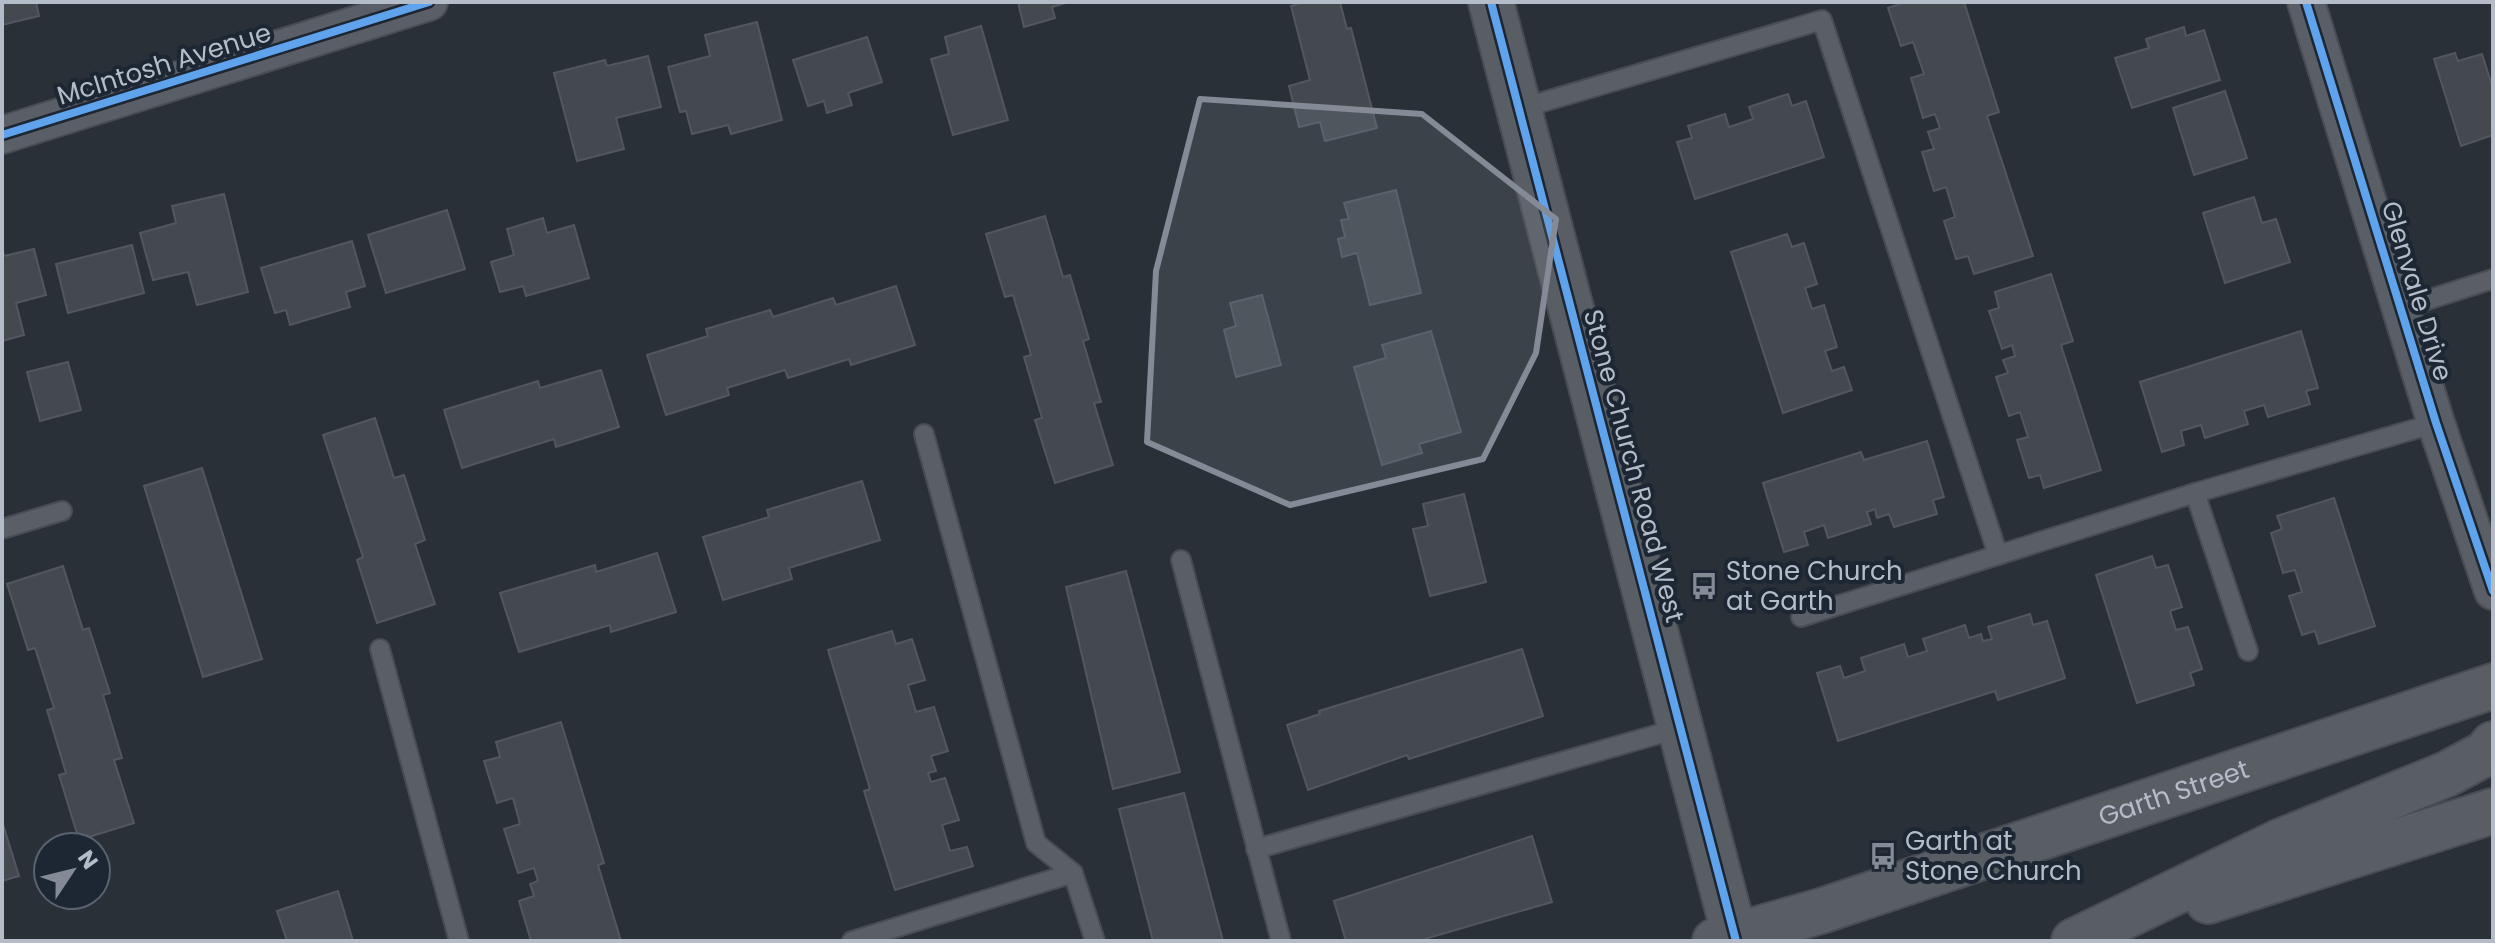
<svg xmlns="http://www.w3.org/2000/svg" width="2495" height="943" font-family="Poppins,sans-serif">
<rect width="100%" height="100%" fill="#2a3038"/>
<g fill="#444950" stroke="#52575f" stroke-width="2">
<path d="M2 2H36L39 16 2 25Z"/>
<path d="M1018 2H1069L1052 7 1055 18 1024 27Z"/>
<path d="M1305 2H1340L1347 29 1351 28 1377 128 1325 141 1320 122 1299 127 1289 86 1310 80 1291 6Z"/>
<path d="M1900 2H1964L1999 112 1987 116 2033 256 1974 274 1968 256 1956 259 1944 221 1955 217 1946 187 1934 191 1922 152 1934 149 1928 132 1940 128 1935 114 1923 118 1911 78 1924 74 1913 42 1901 46 1888 8 1900 4Z"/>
<path d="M757 22 782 120 731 134 728 125 692 134 686 111 680 112 668 67 710 56 705 35Z"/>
<path d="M981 26 1008 120 953 135 931 59 949 54 945 37Z"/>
<path d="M2184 27 2186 36 2204 30 2220 80 2132 108 2115 58 2149 48 2146 39Z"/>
<path d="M867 37 882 82 848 93 852 105 827 113 824 101 808 106 793 60Z"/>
<path d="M2455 53 2458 61 2482 54 2493 89V135L2461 146 2434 59Z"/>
<path d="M648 56 661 107 616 118 624 149 577 161 554 73 605 60 607 66Z"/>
<path d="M2225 91 2247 158 2194 175 2173 108Z"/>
<path d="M1788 94 1792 106 1806 101 1824 157 1695 199 1677 142 1692 138 1688 126 1725 114 1729 127 1753 119 1749 107Z"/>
<path d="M1396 190 1421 293 1370 305 1357 253 1342 257 1338 239 1345 237 1341 220 1349 219 1344 203Z"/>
<path d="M224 194 248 292 197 305 188 272 153 280 140 233 176 223 172 206Z"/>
<path d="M2254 197 2262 223 2276 219 2290 262 2225 283 2203 213Z"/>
<path d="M447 210 465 269 386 293 368 235Z"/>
<path d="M1045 216 1063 277 1070 275 1089 339 1083 341 1101 402 1094 403 1113 465 1055 483 1035 420 1042 418 1024 357 1031 355 1013 295 1005 297 986 234Z"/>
<path d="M543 218 547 233 574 225 589 278 526 296 523 286 500 292 491 262 514 255 507 229Z"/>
<path d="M1787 234 1792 247 1804 243 1817 284 1805 288 1812 309 1824 305 1837 347 1825 351 1832 371 1844 367 1852 390 1783 413 1731 252Z"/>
<path d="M352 241 365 286 346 292 350 307 290 325 286 310 275 313 261 268Z"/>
<path d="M132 245 144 293 68 313 56 264Z"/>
<path d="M2 246 4 256 34 249 46 295 16 303 24 335 2 341Z"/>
<path d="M2051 274 2073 341 2061 345 2101 470 2044 488 2040 475 2029 478 2017 440 2028 437 2020 412 2009 416 1996 377 2008 373 2003 360 2015 356 2012 345 2002 349 1989 311 1999 308 1995 292Z"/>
<path d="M896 286 915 345 851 365 849 359 788 378 785 370 727 388 729 395 666 415 647 355 708 336 706 329 770 310 773 317 833 298 836 305Z"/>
<path d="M1262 295 1281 365 1236 377 1224 330 1236 326 1230 303Z"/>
<path d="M1431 331 1461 432 1419 444 1422 453 1382 465 1354 367 1386 358 1382 345Z"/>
<path d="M2301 331 2318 388 2306 391 2310 404 2268 417 2264 405 2244 411 2248 424 2205 438 2201 425 2181 431 2184 445 2162 452 2140 382Z"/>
<path d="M68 362 81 410 40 421 27 372Z"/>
<path d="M601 370 619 427 556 447 554 439 462 468 444 410 538 381 540 388Z"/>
<path d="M375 418 394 478 404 475 425 540 415 544 435 604 377 623 357 560 363 557 323 435Z"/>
<path d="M1927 441 1944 497 1933 500 1937 514 1894 527 1889 514 1877 518 1875 509 1867 512 1871 524 1828 538 1824 525 1804 532 1808 545 1784 552 1763 483 1861 452 1864 460Z"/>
<path d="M202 468 262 659 203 677 144 486Z"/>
<path d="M862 481 880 540 789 568 792 579 723 600 703 537 769 517 767 510Z"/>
<path d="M1464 494 1486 582 1430 596 1413 529 1428 526 1423 504Z"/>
<path d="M2334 498 2375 626 2319 644 2315 631 2302 635 2289 596 2302 592 2295 570 2283 573 2271 533 2282 529 2277 516Z"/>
<path d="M657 553 676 612 611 632 610 625 519 652 500 593 595 565 596 572Z"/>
<path d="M2152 556 2156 568 2168 565 2182 607 2170 611 2176 630 2188 627 2202 669 2190 673 2194 685 2137 703 2096 575Z"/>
<path d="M63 566 83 630 89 628 110 693 103 695 122 758 114 760 134 823 79 840 59 775 66 773 47 710 54 708 35 648 28 650 7 584Z"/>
<path d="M1126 571 1180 772 1113 789 1066 587Z"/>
<path d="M2030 614 2033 625 2047 621 2065 678 1998 700 1995 691 1838 741 1817 673 1840 666 1844 678 1865 671 1861 658 1904 644 1908 657 1927 651 1923 639 1965 625 1969 638 1981 634 1983 641 1992 639 1988 627Z"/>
<path d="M892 631 896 644 912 639 925 680 908 685 916 712 934 707 948 751 931 756 936 771 928 773 931 782 945 778 959 820 942 825 950 851 967 847 973 866 895 890 864 791 870 789 828 650Z"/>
<path d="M1522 649 1543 716 1409 759 1407 755 1308 790 1287 725 1320 714 1319 711Z"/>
<path d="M561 722 604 863 598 865 621 941H531L519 901 534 896 530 884 538 881 534 868 518 873 504 829 520 824 513 798 497 803 484 761 500 757 496 742Z"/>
<path d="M1184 793 1223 941H1153L1119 809Z"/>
<path d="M2 821 19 876 2 881Z"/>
<path d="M1532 836 1552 902 1418 941H1346L1334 901Z"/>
<path d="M338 891 353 941H287L277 911Z"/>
</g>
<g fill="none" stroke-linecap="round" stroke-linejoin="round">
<g stroke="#484c53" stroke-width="22">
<g id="service">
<path d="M1519 109 1822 20 1998 555"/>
<path d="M2402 308 2493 279"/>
<path d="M924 434 1036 843 1073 873 1095 941"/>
<path d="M2195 493 2248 651"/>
<path d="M2 529 62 511"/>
<path d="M1181 560 1281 941"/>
<path d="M1801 617 2195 493 2436 423"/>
<path d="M380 649 459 941"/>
<path d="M1256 849 1680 728"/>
<path d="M852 941 1073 873"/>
</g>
</g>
<g stroke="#484c53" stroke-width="40">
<g id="minor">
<path d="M2306 2 2436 423 2493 591"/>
<path d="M2 135 429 2"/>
</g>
</g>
<g stroke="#484c53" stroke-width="48">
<g id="secondary">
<path d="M1491 2 1736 941"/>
<path d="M2208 901 2493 811"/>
<path id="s1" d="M1715 941 1821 911 2493 686"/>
<path d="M2074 941 2279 842 2447 774 2486 753 2493 744"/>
</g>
</g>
<use href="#service" stroke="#5a5e66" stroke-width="18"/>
<use href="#minor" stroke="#5a5e66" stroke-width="36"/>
<use href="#secondary" stroke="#595d64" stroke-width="44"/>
<g stroke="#1d2633" stroke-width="13">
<g id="cycleway">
<path d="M1491 2 1736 941"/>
<path d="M2306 2 2436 423 2493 591"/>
<path d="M2 135 429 2"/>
</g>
</g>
<use href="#cycleway" stroke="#60a3ed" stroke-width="8"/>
</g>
<path fill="#848b96" fill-opacity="0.2" stroke="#848b96" stroke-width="6" stroke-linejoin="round" d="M1200 99 1422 114 1556 219 1536 353 1483 459 1290 505 1147 442 1156 271Z"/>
<defs>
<g id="bus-bare" transform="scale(2.16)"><path d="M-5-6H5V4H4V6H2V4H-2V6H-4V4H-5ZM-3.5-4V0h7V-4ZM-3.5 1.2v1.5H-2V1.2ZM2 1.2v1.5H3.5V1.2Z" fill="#848b96" stroke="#1d2633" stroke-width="2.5" paint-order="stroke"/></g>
</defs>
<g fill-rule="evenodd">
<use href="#bus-bare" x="1704" y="586"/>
<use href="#bus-bare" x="1883" y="856"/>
</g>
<g text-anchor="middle" stroke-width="8" stroke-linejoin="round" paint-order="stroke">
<g font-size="26" fill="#b4bcc9" stroke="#1d2633">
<text transform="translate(164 64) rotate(-17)" y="9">McIntosh Avenue</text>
<text transform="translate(2417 291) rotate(73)" y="9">Glenvale Drive</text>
<text transform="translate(1634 466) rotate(75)" y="9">Stone Church Road West</text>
<text dy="9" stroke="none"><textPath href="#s1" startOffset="482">Garth Street</textPath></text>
</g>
<g font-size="26" fill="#b4bcc9" stroke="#1d2633" text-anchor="start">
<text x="1726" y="580">Stone Church<tspan x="1726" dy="30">at Garth</tspan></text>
<text x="1905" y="850">Garth at<tspan x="1905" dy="30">Stone Church</tspan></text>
</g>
</g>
<rect width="2495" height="943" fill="none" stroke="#b4bcc9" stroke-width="8"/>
<g transform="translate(72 871) rotate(55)"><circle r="38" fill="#1d2633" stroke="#59626f" stroke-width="2"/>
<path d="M0-6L14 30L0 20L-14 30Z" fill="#848b96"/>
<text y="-12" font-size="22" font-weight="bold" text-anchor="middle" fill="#b4bcc9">N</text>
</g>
</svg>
